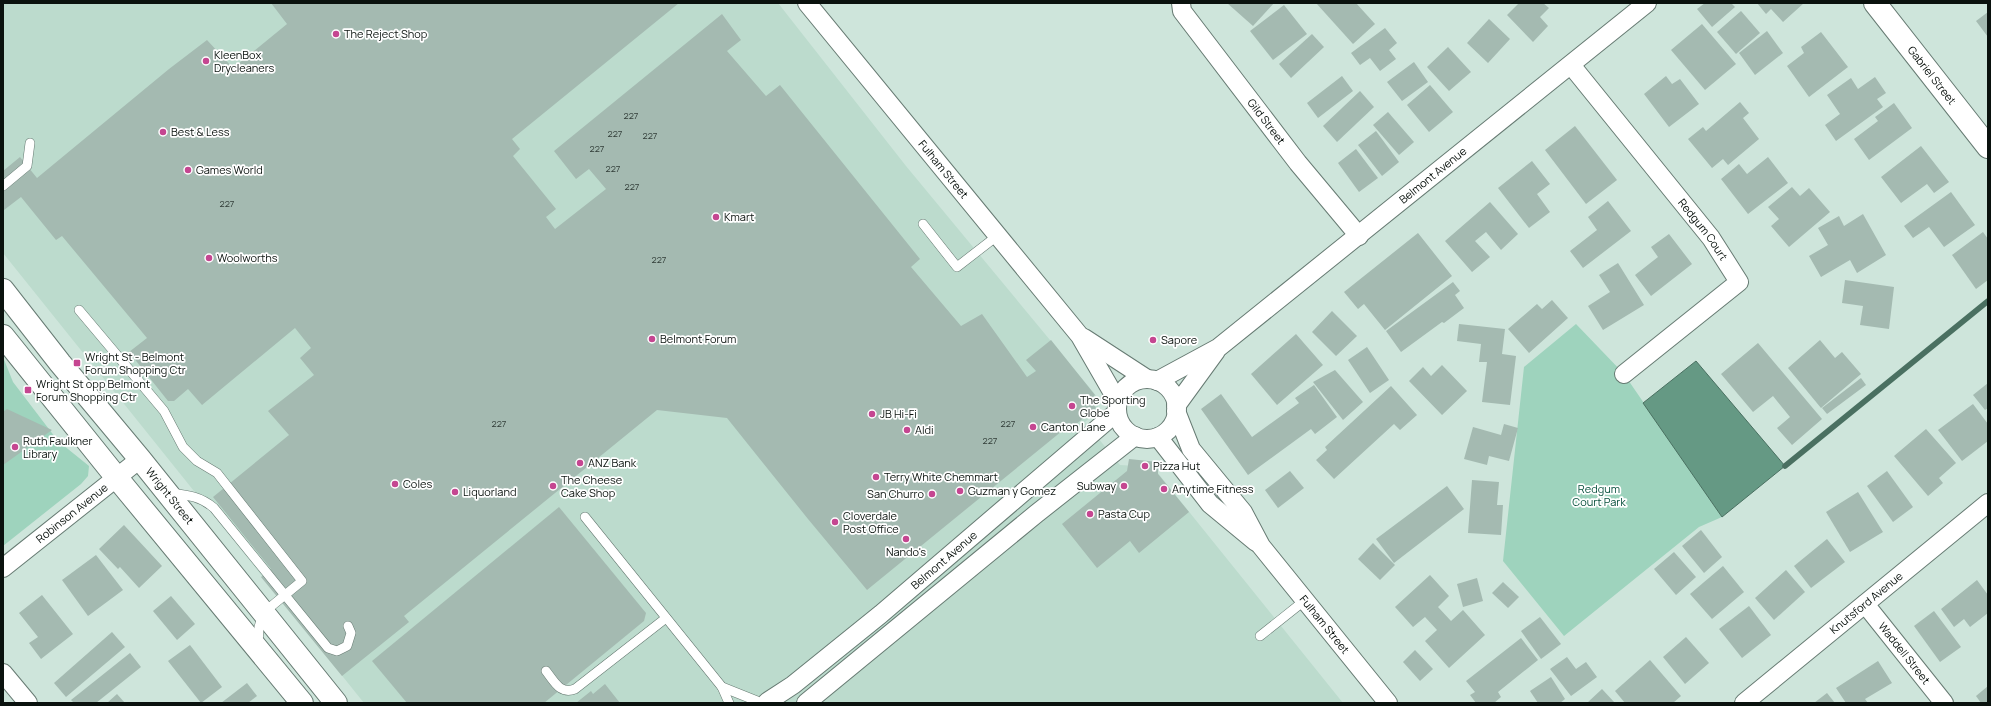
<svg xmlns="http://www.w3.org/2000/svg" width="1991" height="706" font-family="Manrope,sans-serif">
<rect width="100%" height="100%" fill="#cee5db"/>
<path fill="#bcdbcd" d="M3 3H778L906 166 1098 398V411L1085 422 1120 465 1153 467 1343 703H364L3 253Z"/>
<g fill="#9ed3bd">
<path d="M1576 324 1624 374 1722 517 1699 527 1564 636 1503 561 1524 367Z"/>
<path d="M3 357 13 382 58 441 89 466 88 476 81 484 3 546Z"/>
</g>
<path fill="#659984" stroke="#4a7061" d="M1696 361 1785 466 1722 517 1643 403Z"/>
<g fill="none" stroke-linecap="round" stroke-linejoin="round">
<path stroke="#4a7061" stroke-width="5.5" d="M1785 466 1988 301"/>
</g>
<g fill="#a4bab1">
<path d="M271 3H679L512 139 520 149 513 156 556 209 546 217 555 229 606 189 589 169 576 179 554 151 722 14 741 40 727 51 766 96 780 85 920 259 911 267 961 326 982 314 1027 377 1036 371 1026 360 1051 340 1095 395 1090 400 1096 408 1065 433 1062 431 867 590 808 519 727 418 657 410 404 616 409 622 342 676 261 577 271 569 213 497 289 435 268 411 314 375 300 358 311 348 295 328 202 405 188 389 174 401H168L129 352 147 338 62 236 56 240 21 197 4 210 3 209V171L20 157 37 178 169 69 207 40 233 68 287 24Z"/>
<path d="M1227 3H1274L1253 26Z"/>
<path d="M1316 3H1356L1375 24 1353 44Z"/>
<path d="M1519 3H1543L1549 8 1540 17 1548 26 1533 42 1507 15Z"/>
<path d="M1705 3H1731L1735 7 1712 27 1697 9Z"/>
<path d="M1757 3H1804L1783 22 1771 9 1766 14Z"/>
<path d="M1284 5 1307 34 1273 60 1250 31Z"/>
<path d="M1741 11 1760 33 1736 54 1717 32Z"/>
<path d="M1988 12V37L1976 21Z"/>
<path d="M1489 19 1510 39 1488 63 1467 43Z"/>
<path d="M1702 24 1736 64 1705 90 1671 50Z"/>
<path d="M1385 28 1397 43 1389 50 1396 59 1380 71 1370 58 1360 65 1351 53Z"/>
<path d="M1767 31 1783 53 1755 75 1739 53Z"/>
<path d="M1821 32 1848 67 1809 97 1787 66 1804 53 1801 47Z"/>
<path d="M1312 34 1324 47 1291 78 1279 64Z"/>
<path d="M1448 47 1471 72 1449 91 1427 67Z"/>
<path d="M1414 62 1428 82 1402 101 1387 82Z"/>
<path d="M1342 76 1353 91 1318 118 1307 103Z"/>
<path d="M1666 76 1672 84 1680 79 1699 104 1669 127 1644 94Z"/>
<path d="M1875 77 1886 93 1877 99 1883 107 1836 141 1825 125 1840 114 1827 95 1851 78 1858 89Z"/>
<path d="M1430 85 1453 112 1429 132 1407 105Z"/>
<path d="M1360 91 1374 107 1337 142 1323 126Z"/>
<path d="M1740 102 1749 113 1743 118 1759 139 1728 165 1723 159 1712 168 1688 139 1703 127 1706 131Z"/>
<path d="M1894 103 1912 128 1869 160 1854 139 1878 121 1875 117Z"/>
<path d="M1388 112 1414 142 1399 155 1373 125Z"/>
<path d="M1575 126 1617 180 1586 204 1545 150Z"/>
<path d="M1376 131 1399 162 1382 176 1358 145Z"/>
<path d="M1921 146 1949 182 1934 193 1927 184 1901 203 1881 177Z"/>
<path d="M1356 149 1378 178 1359 192 1338 163Z"/>
<path d="M1768 157 1788 183 1748 214 1721 179 1739 164 1747 174Z"/>
<path d="M1532 161 1550 184 1537 194 1550 212 1529 228 1498 188Z"/>
<path d="M1792 187 1800 196 1809 188 1830 212 1789 247 1771 226 1779 219 1768 207Z"/>
<path d="M1951 192 1975 225 1944 247 1929 227 1913 238 1904 226Z"/>
<path d="M1608 201 1631 231 1583 268 1570 251 1597 230 1588 217Z"/>
<path d="M1490 202 1518 234 1501 250 1486 232 1475 241 1490 257 1472 272 1445 241Z"/>
<path d="M1863 214 1886 255 1857 273 1850 260 1821 277 1809 256 1828 245 1818 228 1839 216 1844 226Z"/>
<path d="M1983 232 1988 239V280L1976 289 1952 255Z"/>
<path d="M1418 233 1452 276 1385 330 1364 304 1358 309 1344 292Z"/>
<path d="M1669 234 1692 264 1651 296 1635 275 1658 257 1651 247Z"/>
<path d="M1618 263 1644 305 1603 330 1588 306 1610 292 1599 275Z"/>
<path d="M1845 280 1894 287 1889 329 1860 325 1863 306 1842 303Z"/>
<path d="M1453 282 1460 291 1455 295 1464 308 1444 323 1442 322 1401 352 1386 331Z"/>
<path d="M1552 300 1568 318 1529 353 1508 329 1537 304 1542 309Z"/>
<path d="M1332 311 1357 336 1336 356 1312 332Z"/>
<path d="M1459 324 1505 329 1502 354 1516 356 1510 405 1482 402 1487 362H1479L1481 344 1457 341Z"/>
<path d="M1296 334 1323 365 1277 405 1251 374Z"/>
<path d="M1820 340 1835 358 1842 352 1861 374 1821 408 1788 368Z"/>
<path d="M1758 343 1822 419 1792 445 1777 428 1790 417 1773 396 1753 412 1721 374Z"/>
<path d="M1367 347 1389 380 1370 393 1348 360Z"/>
<path d="M1442 365 1467 391 1442 415 1409 381 1423 367 1431 376Z"/>
<path d="M1335 370 1363 402 1343 420 1313 382Z"/>
<path d="M1861 378 1866 385 1827 414 1822 408Z"/>
<path d="M1988 383V408L1985 410 1973 395Z"/>
<path d="M1314 385 1337 417 1315 434 1311 429 1248 475 1201 409 1221 394 1252 437 1299 403 1295 398Z"/>
<path d="M1391 386 1417 415 1400 430 1394 424 1334 479 1316 460 1327 450 1325 447Z"/>
<path d="M1973 404 1988 424V441L1962 461 1938 430Z"/>
<path d="M7 409 52 430 3 465V412Z"/>
<path d="M1504 424 1518 428 1509 461 1489 456 1487 465 1464 459 1473 427 1501 435Z"/>
<path d="M1926 429 1956 463 1939 478 1943 483 1928 496 1894 456Z"/>
<path d="M1129 459 1158 462V474L1189 512 1139 553 1130 541 1097 568 1062 524 1127 471Z"/>
<path d="M1290 471 1304 488 1278 508 1265 490Z"/>
<path d="M1887 471 1913 507 1893 522 1867 486Z"/>
<path d="M1472 480 1499 482 1497 505H1503L1501 535 1468 533Z"/>
<path d="M1447 486 1464 509 1394 563 1376 539Z"/>
<path d="M1858 492 1883 532 1850 552 1826 512Z"/>
<path d="M559 507 646 613 644 621 544 703H407L372 661Z"/>
<path d="M124 525 162 566 139 588 120 567 118 569 99 549Z"/>
<path d="M1701 530 1722 557 1704 573 1682 546Z"/>
<path d="M1827 539 1845 562 1811 588 1794 566Z"/>
<path d="M1373 543 1395 565 1380 580 1358 559Z"/>
<path d="M1674 552 1696 577 1676 595 1654 569Z"/>
<path d="M96 555 123 590 88 616 62 580Z"/>
<path d="M1723 566 1744 592 1712 619 1690 594Z"/>
<path d="M1786 570 1805 592 1774 620 1755 598Z"/>
<path d="M1430 575 1449 596 1438 607 1451 621 1463 610 1485 635 1449 668 1425 641 1437 630 1425 617 1413 627 1395 607Z"/>
<path d="M1477 578 1483 601 1463 607 1457 584Z"/>
<path d="M1977 580 1988 595V613L1970 627 1964 619 1954 627 1941 609Z"/>
<path d="M1503 582 1519 597 1508 608 1492 593Z"/>
<path d="M42 595 73 634 41 659 29 643 38 637 19 613Z"/>
<path d="M171 596 195 624 177 640 153 611Z"/>
<path d="M1749 606 1771 635 1742 658 1719 629Z"/>
<path d="M1934 611 1961 647 1940 662 1914 626Z"/>
<path d="M1540 617 1561 644 1541 659 1521 631Z"/>
<path d="M112 632 125 647 66 697 54 683Z"/>
<path d="M1686 637 1709 663 1685 684 1663 657Z"/>
<path d="M1521 638 1538 660 1498 692 1501 697 1494 703H1476L1470 695 1475 692 1466 681Z"/>
<path d="M190 645 222 687 201 703 168 661Z"/>
<path d="M1415 650 1433 669 1420 681 1403 662Z"/>
<path d="M130 653 141 667 96 703H74L71 700Z"/>
<path d="M1567 657 1576 669 1586 662 1597 677 1571 696 1550 669Z"/>
<path d="M1650 660 1681 696 1673 703H1625L1615 691Z"/>
<path d="M1878 661 1892 683 1865 699 1868 703H1846L1836 688Z"/>
<path d="M1551 677 1565 699 1560 703H1538L1530 691Z"/>
<path d="M247 683 257 696 248 703H221Z"/>
<path d="M605 684 620 703H576L591 691 593 694Z"/>
<path d="M1988 686V703H1981L1976 696Z"/>
<path d="M1602 689 1615 703H1587Z"/>
<path d="M1827 693 1835 703H1814Z"/>
<path d="M117 694 125 703H107Z"/>
</g>
<g fill="none" stroke-linecap="round" stroke-linejoin="round">
<g stroke="#677b73" stroke-width="10">
<g id="service">
<path d="M3 186 27 166 30 143"/>
<path d="M923 224 957 267 997 236"/>
<path d="M79 310 164 411 183 447 197 461 217 473 302 581 263 613 259 627 258 645"/>
<path d="M170 493C187 495 200 496 214 508L328 648 337 651 347 646 351 633 348 626"/>
<path d="M585 517 722 687 729 703"/>
<path d="M1260 636 1304 601"/>
<path d="M546 671C554 681 560 695 575 689L666 618"/>
<path d="M722 687 757 701"/>
</g>
</g>
<g stroke="#677b73" stroke-width="20">
<g id="minor">
<path id="s1" d="M807 3 1080 336 1118 402"/>
<path id="s2" d="M1181 3 1182 11 1298 163 1359 236"/>
<path id="s3" d="M1571 65 1711 238 1739 282 1624 374"/>
<path d="M1084 338 1147 379"/>
<circle cx="1147" cy="409" r="30"/>
<path id="s4" d="M1157 381 1218 348 1647 3"/>
<path d="M1176 406 1216 351"/>
<path id="s5" d="M1176 411 1191 449 1243 512 1261 546 1388 703"/>
<path d="M1158 437 1210 504 1256 542"/>
<path id="s6" d="M3 568 140 459"/>
<path id="s7" d="M1865 604 1944 703"/>
<path d="M3 673 28 703"/>
<path id="s8" d="M767 702 793 685 881 614 1117 412"/>
<path d="M806 703 1036 514 1135 436"/>
<path id="s9" d="M1744 703 1988 503"/>
</g>
</g>
<g stroke="#677b73" stroke-width="24">
<g id="tertiary">
<path id="s10" d="M1875 3 1988 147"/>
<path id="s11" d="M3 290 60 363 140 459 336 703"/>
<path d="M3 336 117 478 302 703"/>
</g>
</g>
<use href="#service" stroke="#fff" stroke-width="9"/>
<use href="#minor" stroke="#fff" stroke-width="18"/>
<use href="#tertiary" stroke="#fff" stroke-width="22"/>
</g>
<g fill="#c54691" stroke="#fff" stroke-width="1.5">
<circle cx="336" cy="34" r="4"/>
<circle cx="206" cy="61" r="4"/>
<circle cx="163" cy="132" r="4"/>
<circle cx="188" cy="170" r="4"/>
<circle cx="716" cy="217" r="4"/>
<circle cx="209" cy="258" r="4"/>
<circle cx="652" cy="339" r="4"/>
<circle cx="1153" cy="340" r="4"/>
<rect x="73" y="359" width="8" height="8" rx="2"/>
<rect x="24" y="386" width="8" height="8" rx="2"/>
<circle cx="1072" cy="406" r="4"/>
<circle cx="872" cy="414" r="4"/>
<circle cx="1033" cy="427" r="4"/>
<circle cx="907" cy="430" r="4"/>
<circle cx="15" cy="447" r="4"/>
<circle cx="580" cy="463" r="4"/>
<circle cx="1145" cy="466" r="4"/>
<circle cx="876" cy="477" r="4"/>
<circle cx="395" cy="484" r="4"/>
<circle cx="553" cy="486" r="4"/>
<circle cx="1124" cy="486" r="4"/>
<circle cx="1164" cy="489" r="4"/>
<circle cx="960" cy="491" r="4"/>
<circle cx="455" cy="492" r="4"/>
<circle cx="932" cy="494" r="4"/>
<circle cx="1090" cy="514" r="4"/>
<circle cx="835" cy="522" r="4"/>
<circle cx="906" cy="539" r="4"/>
</g>
<g text-anchor="middle" stroke-width="3.5" stroke-linejoin="round" paint-order="stroke">
<g font-size="9" fill="#303c37">
<text x="631" y="119">227</text>
<text x="615" y="137">227</text>
<text x="650" y="139">227</text>
<text x="597" y="152">227</text>
<text x="613" y="172">227</text>
<text x="632" y="190">227</text>
<text x="227" y="207">227</text>
<text x="659" y="263">227</text>
<text x="499" y="427">227</text>
<text x="1008" y="427">227</text>
<text x="990" y="444">227</text>
</g>
<g font-size="11" fill="#0a120e" stroke="#fff" text-anchor="start">
<text x="344" y="38">The Reject Shop</text>
<text x="214" y="59">KleenBox<tspan x="214" dy="13">Drycleaners</tspan></text>
<text x="171" y="136">Best &amp; Less</text>
<text x="196" y="174">Games World</text>
<text x="724" y="221">Kmart</text>
<text x="217" y="262">Woolworths</text>
<text x="660" y="343">Belmont Forum</text>
<text x="1161" y="344">Sapore</text>
<text x="85" y="361">Wright St - Belmont<tspan x="85" dy="13">Forum Shopping Ctr</tspan></text>
<text x="36" y="388">Wright St opp Belmont<tspan x="36" dy="13">Forum Shopping Ctr</tspan></text>
<text x="1080" y="404">The Sporting<tspan x="1080" dy="13">Globe</tspan></text>
<text x="880" y="418">JB Hi-Fi</text>
<text x="1041" y="431">Canton Lane</text>
<text x="915" y="434">Aldi</text>
<text x="23" y="445">Ruth Faulkner<tspan x="23" dy="13">Library</tspan></text>
<text x="588" y="467">ANZ Bank</text>
<text x="1153" y="470">Pizza Hut</text>
<text x="884" y="481">Terry White Chemmart</text>
<text x="561" y="484">The Cheese<tspan x="561" dy="13">Cake Shop</tspan></text>
<text x="403" y="488">Coles</text>
<text x="1116" y="490" text-anchor="end">Subway</text>
<text x="1172" y="493">Anytime Fitness</text>
<text x="968" y="495">Guzman y Gomez</text>
<text x="463" y="496">Liquorland</text>
<text x="924" y="498" text-anchor="end">San Churro</text>
<text x="1098" y="518">Pasta Cup</text>
<text x="843" y="520">Cloverdale<tspan x="843" dy="13">Post Office</tspan></text>
<text x="906" y="556" text-anchor="middle">Nando's</text>
</g>
<g font-size="11" fill="#0a120e" stroke="#fff">
<text dy="4" stroke="none"><textPath href="#s10" startOffset="92">Gabriel Street</textPath></text>
<text dy="4" stroke="none"><textPath href="#s2" startOffset="147">Gild Street</textPath></text>
<text dy="4" stroke="none"><textPath href="#s1" startOffset="215">Fulham Street</textPath></text>
<text dy="4" stroke="none"><textPath href="#s4" startOffset="345">Belmont Avenue</textPath></text>
<text dy="4" stroke="none"><textPath href="#s3" startOffset="211">Redgum Court</textPath></text>
<text dy="4" stroke="none"><textPath href="#s11" startOffset="265">Wright Street</textPath></text>
<text dy="4" stroke="none"><textPath href="#s6" startOffset="88">Robinson Avenue</textPath></text>
<text dy="4" stroke="none"><textPath href="#s8" startOffset="227">Belmont Avenue</textPath></text>
<text dy="4" stroke="none"><textPath href="#s9" startOffset="158">Knutsford Avenue</textPath></text>
<text dy="4" stroke="none"><textPath href="#s5" startOffset="262">Fulham Street</textPath></text>
<text dy="4" stroke="none"><textPath href="#s7" startOffset="63">Waddell Street</textPath></text>
</g>
<g font-size="11" fill="#064f3b" stroke="#fff">
<text x="1599" y="493">Redgum<tspan x="1599" dy="13">Court Park</tspan></text>
</g>
</g>
<rect width="1991" height="706" fill="none" stroke="#0a120e" stroke-width="8"/>
</svg>
